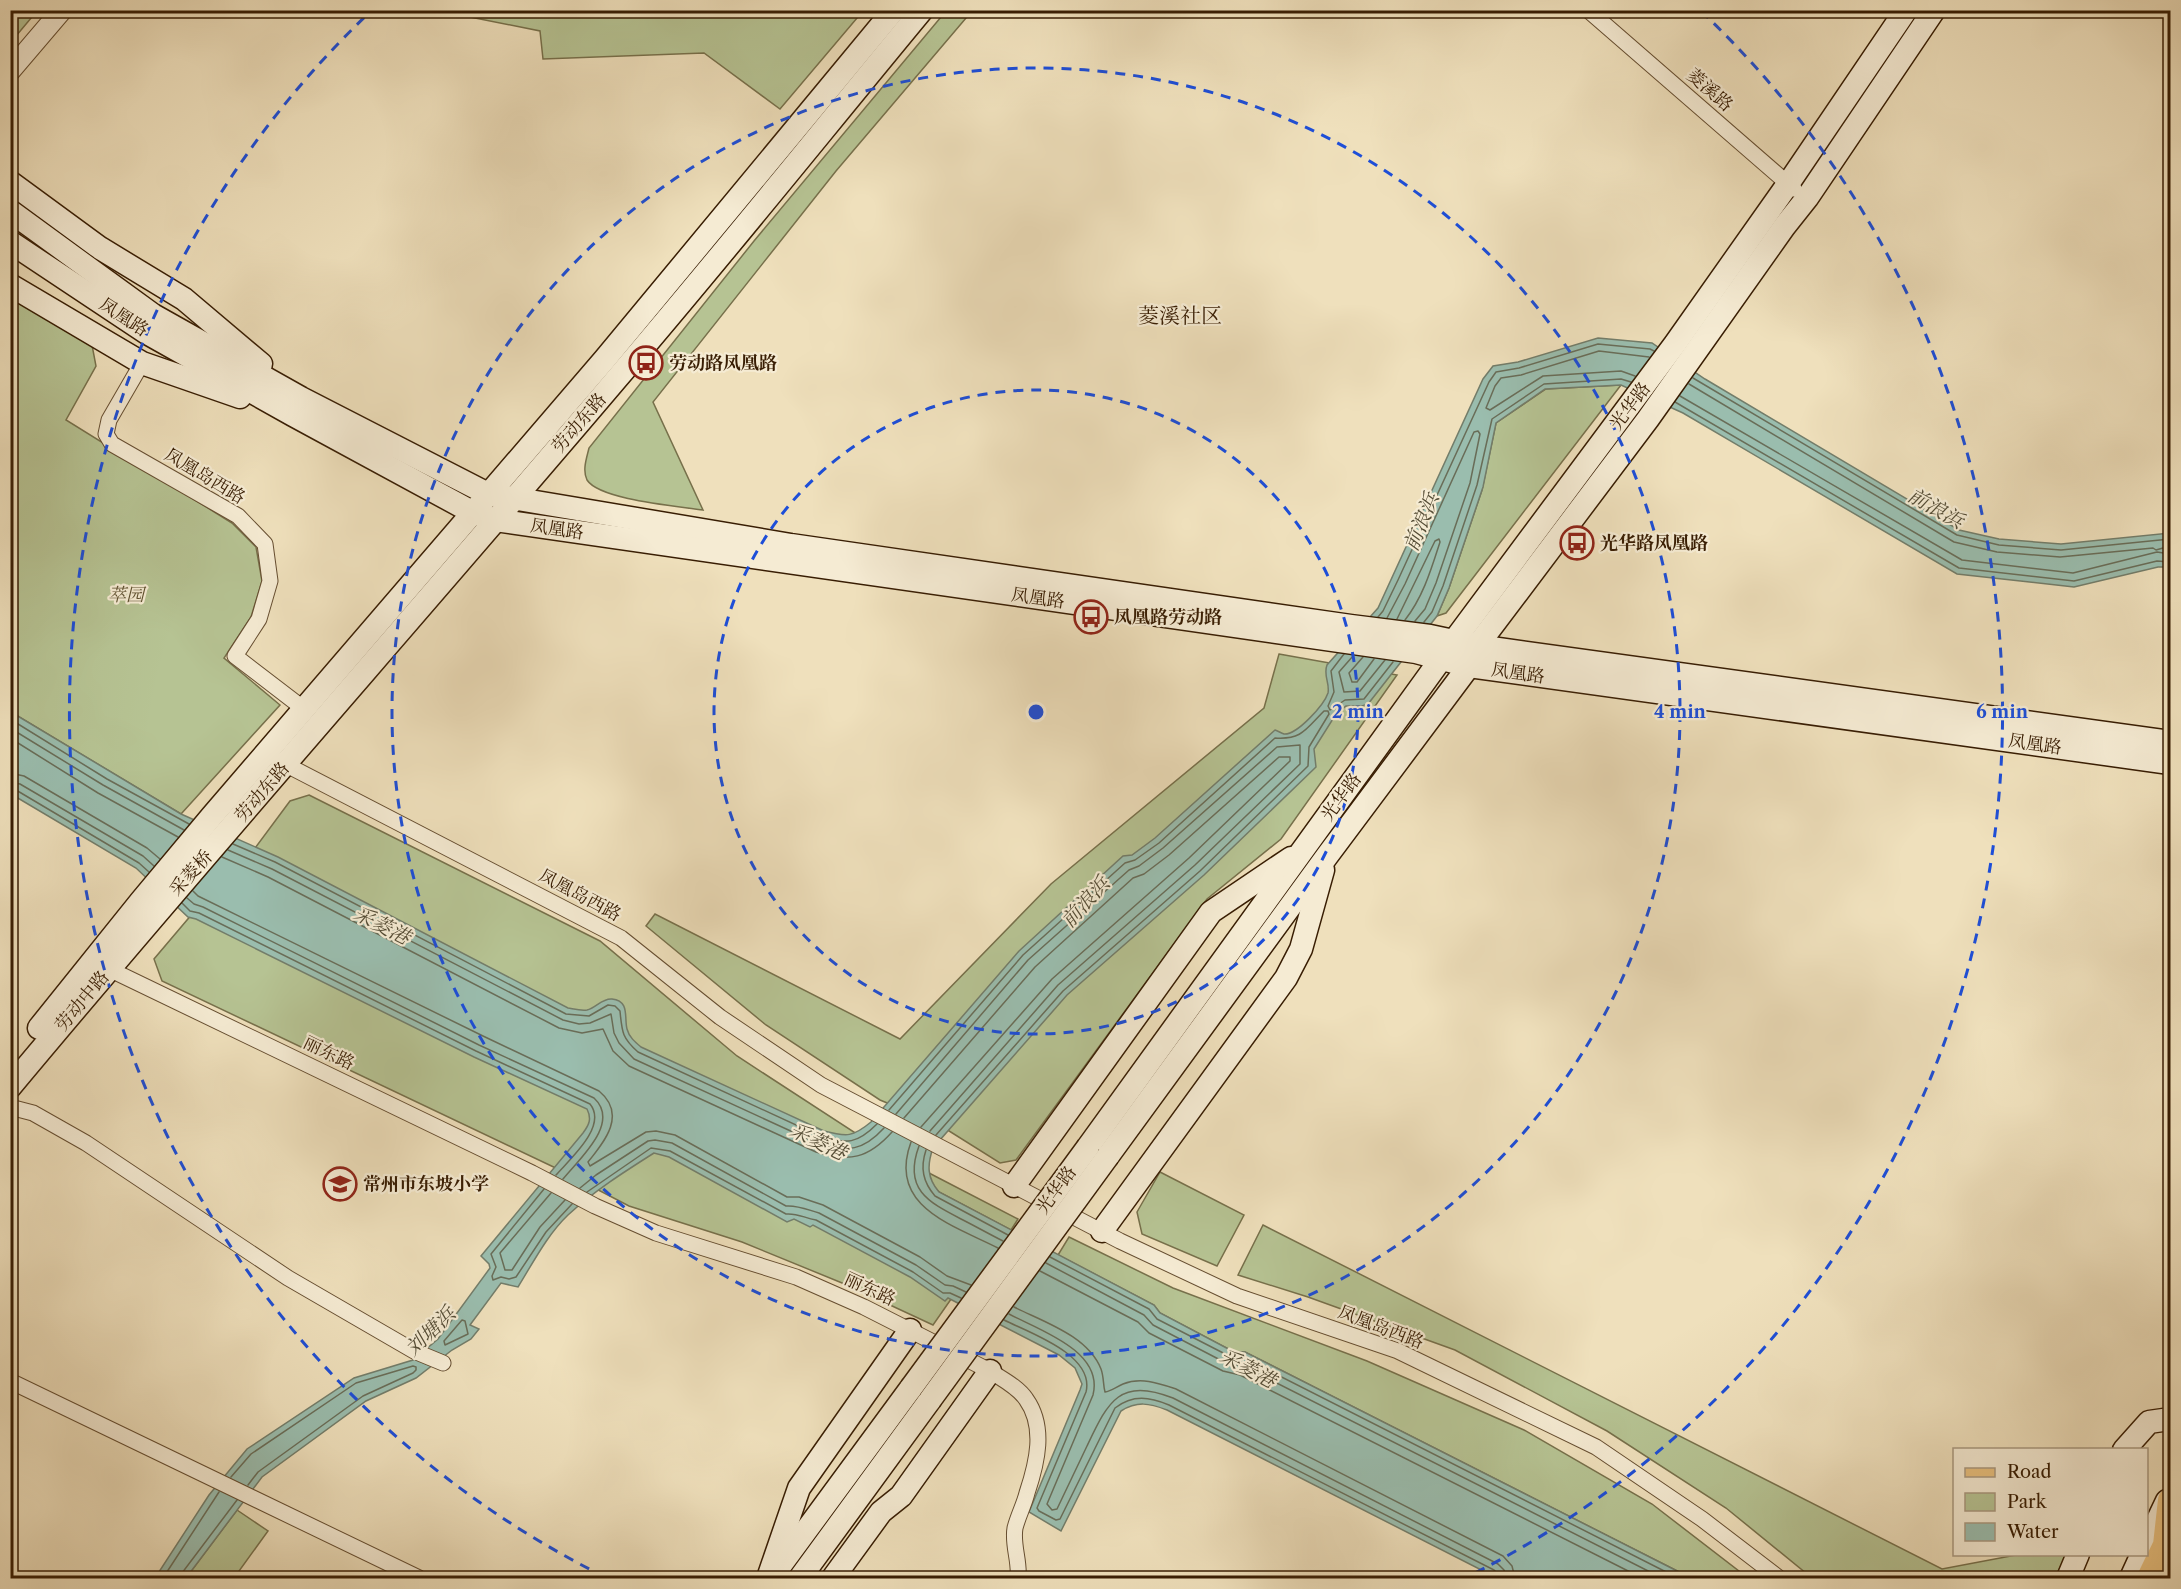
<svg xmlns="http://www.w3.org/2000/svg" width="2181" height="1589" font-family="'Libre Caslon Text','Noto Serif SC',serif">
<rect width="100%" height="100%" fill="#efe0bc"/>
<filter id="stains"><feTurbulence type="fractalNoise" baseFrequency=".00333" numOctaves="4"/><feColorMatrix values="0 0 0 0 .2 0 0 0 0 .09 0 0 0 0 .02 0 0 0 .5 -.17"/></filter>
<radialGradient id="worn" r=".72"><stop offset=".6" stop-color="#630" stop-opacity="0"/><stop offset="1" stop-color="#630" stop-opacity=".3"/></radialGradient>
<g fill="#b6c393" stroke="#77704b" stroke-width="1.5">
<path d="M11 10 37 11 11 42 10 11Z"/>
<path d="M447 11 863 10V11L780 109 704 53 543 59 540 31 455 14Z"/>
<path d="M946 11H972L836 171 653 402 703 510C678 506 600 500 587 480 582 470 587 457 589 448L754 241Z"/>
<path d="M10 296 92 345 96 366 66 420 232 523 256 547 262 581 251 617 224 658 280 705 181 814 11 712Z"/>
<path d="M1621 385 1446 613 1437 616 1449 588 1482 490 1496 423 1546 389Z"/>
<path d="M1279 654 1397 675 1281 839 1207 899 1016 1160 1000 1163 938 1124 880 1100 766 1025 646 926 655 914 900 1039 1051 884 1264 708Z"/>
<path d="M309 795 600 941 737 1056 857 1134 849 1153 247 859 290 801Z"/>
<path d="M204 900 963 1282 933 1325 847 1285 742 1242 629 1206 562 1171 162 981 154 959Z"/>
<path d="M1160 1172 1244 1215 1217 1266 1142 1234 1137 1212Z"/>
<path d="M929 1173 1018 1219 1011 1230 939 1192 931 1183Z"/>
<path d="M1263 1225 1942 1569 2016 1555H2066L2055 1578H1812L1726 1508 1607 1431 1455 1350 1308 1297 1238 1275Z"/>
<path d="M1069 1237 1173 1288 1367 1361 1524 1430 1652 1504 1748 1578H1691L1245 1352H1234L1160 1313 1154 1305 1058 1255Z"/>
<path d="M237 1510 268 1531 234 1578H186Z"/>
</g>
<path fill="#9abdae" stroke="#737d6a" stroke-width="1.5" d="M1598 338 1652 343 1705 379 1959 530 1999 539 2061 544 2170 533V567H2158L2074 587 1957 574 1683 413 1621 385 1545 389 1496 423 1483 487 1449 588 1437 616 1368 704 1362 706H1346L1336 714 1314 749 1316 767 1204 875 1067 995 933 1148C927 1165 927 1178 939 1192L1154 1305 1160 1313 1234 1352H1245L1691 1578H1497L1167 1410C1149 1403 1137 1401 1121 1411L1061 1531 1029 1512 1080 1390 1082 1384 1075 1368 1059 1355 948 1298 945 1301 910 1277 813 1225 810 1227 794 1219 787 1222 669 1157 654 1153C624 1172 594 1191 568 1215 547 1235 533 1263 518 1287L501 1283 470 1325 479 1329 471 1339 452 1350 416 1378 366 1401 262 1477 186 1578H155L209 1495 247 1449 354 1378 413 1360 438 1339 490 1268 489 1264 481 1256 583 1133C589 1125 592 1119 587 1109L474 1057 196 919 188 917 136 868 11 794V712L181 814 278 857 568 1008C574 1009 581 1011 587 1010 596 1008 602 998 612 999 630 1001 624 1017 627 1029 629 1037 635 1042 641 1047L824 1131C847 1137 853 1137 871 1122L1019 951 1123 856 1132 855 1155 838 1275 730C1278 731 1281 733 1284 734 1297 735 1324 705 1328 693 1330 683 1323 675 1327 665L1378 608 1483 379 1493 366 1518 362Z"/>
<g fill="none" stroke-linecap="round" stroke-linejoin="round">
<g stroke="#696d58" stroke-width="1.5">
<path d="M1635 376 1621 371 1543 376 1490 410 1486 408 1495 386 1501 378 1521 375 1599 351 1649 357"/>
<path d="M1693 378 1957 535 1999 545 2061 550 2170 539"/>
<path d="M1689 384 1954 542 1997 552 2060 557 2153 548 2156 550 2170 546"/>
<path d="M1680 396 1962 560 2073 573 2157 552 2170 554"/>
<path d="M1675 402 1959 568 2074 581 2157 561 2170 562"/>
<path d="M1378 617 1383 611 1398 580 1489 382 1496 372 1519 368 1598 344 1650 349 1654 351"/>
<path d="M1387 618 1405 584 1474 432 1478 431 1480 434 1470 483 1436 583 1425 609 1415 621"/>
<path d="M1397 619 1435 541 1439 539 1440 542C1431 570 1423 597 1405 620"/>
<path d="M1424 622 1432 612 1443 586 1477 485 1492 419 1544 384 1621 379 1631 382"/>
<path d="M1344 654 1331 671 1334 692 1328 706 1330 710 1345 700 1364 699 1393 662"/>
<path d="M1353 656 1339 672 1344 692 1360 691 1385 660"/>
<path d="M1363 657 1349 673 1352 682H1357L1374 659"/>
<path d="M10 719 107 779 189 824"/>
<path d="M10 728 103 785 184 830"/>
<path d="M10 738 98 793 178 837"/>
<path d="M10 773 24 776 147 848 160 859"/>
<path d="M10 782 20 784 143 856 154 866"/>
<path d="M10 789 16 790 139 863 149 872"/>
<path d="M233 844 275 862 566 1014 589 1016 608 1005 615 1006 620 1011C622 1032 622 1038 638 1052L822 1137C847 1144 857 1144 877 1124"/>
<path d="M228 850 272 869 563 1020 579 1024 590 1023 611 1014 614 1033 619 1043 634 1059 819 1144C848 1152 863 1151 884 1128"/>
<path d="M222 857 268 877 559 1028 582 1033 603 1029 613 1051 629 1066 816 1152C849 1162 868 1159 892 1132"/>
<path d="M193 891 198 896 483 1036 599 1091C627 1114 605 1141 588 1162L590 1166 646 1132 656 1131 675 1135 787 1197H799L823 1205 920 1257 947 1276 971 1285"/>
<path d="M187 898 194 904 203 907 479 1045 594 1098C621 1123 579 1159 563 1179"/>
<path d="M182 903 190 911 199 913 476 1051 590 1104C608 1126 570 1159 556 1175"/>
<path d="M889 1110 1023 955 1125 863 1135 860 1159 843 1275 738C1302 740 1306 729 1324 711H1328L1329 714 1309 747 1308 766 1200 871 1063 991 936 1135"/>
<path d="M896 1114 1028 960 1129 870 1139 866 1163 848 1277 747 1300 745V764L1195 865 1058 985 930 1131"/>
<path d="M904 1118 1035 967 1133 878 1144 874 1169 855 1279 757H1290V761L1189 858 1052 979 921 1127"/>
<path d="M911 1142C887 1207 953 1225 998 1248"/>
<path d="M919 1146C903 1189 928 1202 961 1219 975 1226 989 1234 1003 1241"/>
<path d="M926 1150C920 1168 923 1182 935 1196L1008 1235"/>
<path d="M580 1188 596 1175 648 1141 655 1140 672 1143 786 1206C798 1205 808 1210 819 1213L916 1265 945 1285 953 1286 966 1292"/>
<path d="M544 1189 491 1254 496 1267 492 1276 493 1280 501 1277 509 1279 516 1277 546 1232 572 1204"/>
<path d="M587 1192 651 1148 670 1151 786 1214C798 1213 804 1218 816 1220L913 1272 943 1293H950L961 1298"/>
<path d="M551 1193 500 1253 505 1270H512L540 1227 565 1200"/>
<path d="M1050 1257 1149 1309 1157 1319 1231 1357 1244 1358 1678 1578"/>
<path d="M1046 1263 1144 1315 1153 1325 1228 1364 1243 1366 1662 1578"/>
<path d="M1040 1271 1138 1322 1149 1333 1223 1371 1240 1375 1642 1578"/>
<path d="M1014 1307C1044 1322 1088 1336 1101 1369 1104 1377 1103 1385 1105 1392 1111 1391 1116 1387 1123 1384 1141 1377 1158 1383 1176 1389L1503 1556 1512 1566 1515 1578"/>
<path d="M1009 1314C1039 1330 1104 1351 1093 1395L1047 1504 1052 1510 1057 1509C1067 1488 1077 1467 1087 1446 1108 1402 1119 1377 1173 1398L1498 1564 1504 1570 1506 1578"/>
<path d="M462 1320 465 1321 468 1334 445 1345 444 1341Z"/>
<path d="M1004 1320C1030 1333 1095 1355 1086 1392L1037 1508 1039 1511 1056 1520 1060 1519 1115 1408C1133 1394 1150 1397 1169 1405L1494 1570 1498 1574V1578"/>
<path d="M231 1477 251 1454 356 1383 413 1366 416 1367V1370L413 1373 363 1396 258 1472 248 1485"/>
<path d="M163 1578 219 1492"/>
<path d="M181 1578 182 1573 237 1500"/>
</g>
<g stroke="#664e31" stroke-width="17">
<g id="minor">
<path d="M1588 10 1794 189"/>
<path d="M142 363 109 420 106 434 112 444 238 516 265 544 270 581 259 619 235 656 304 709"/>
<path d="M279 761 621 938 720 1017 821 1085 1120 1241 1237 1296 1398 1351 1596 1447 1702 1519 1779 1578"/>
<path d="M109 969 532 1173 595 1206 656 1233 796 1277 864 1307 990 1371C1002 1379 1018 1387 1026 1399 1046 1427 1037 1463 1027 1493 1024 1505 1018 1516 1015 1528 1012 1545 1020 1561 1018 1578"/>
<path d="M10 1107 33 1113 86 1143 288 1278 414 1351 443 1363"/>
<path d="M10 1381 419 1578"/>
</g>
</g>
<g stroke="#664e31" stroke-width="22">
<path id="tertiary" d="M10 71 62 10"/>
</g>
<g stroke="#381d03" stroke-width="25">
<g id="secondary">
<path d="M10 182 100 248 184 299 261 364"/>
<path d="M10 211 153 315 301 398 488 494 791 545 1351 626 1430 636 1477 646 2170 742"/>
<path d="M10 242 147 333 293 415 472 512 495 520 1416 652 1469 666 2170 763"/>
<path d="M10 285 142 363 240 397"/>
<path d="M39 1028 141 901 212 816 605 359 894 10"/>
<path d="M10 1087C210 847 417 614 619 376 722 256 821 132 922 10"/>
<path d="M1088 1147 1454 641 1675 344 1788 184 1906 10"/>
<path d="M1108 1156 1327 856 1469 666 1477 646 1648 419 1784 227 1807 198 1934 10"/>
<path d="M1014 1186 1211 912 1291 858"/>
<path d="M1102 1231 1286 978 1301 949 1323 870"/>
<path d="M2124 1450 2149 1422 2170 1419"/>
<path d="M2146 1545 2167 1501"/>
<path d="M780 1566 911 1388"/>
<path d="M768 1578 799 1488 910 1330"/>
<path d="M800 1578 930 1400"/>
<path d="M833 1578 881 1512 901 1496 990 1371"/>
<path d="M2068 1578 2078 1554"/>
<path d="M2131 1578 2142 1554"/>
</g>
</g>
<g stroke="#381d03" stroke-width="26">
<path id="primary" d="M2149 1578 2165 1545 2170 1500"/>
</g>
<use href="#minor" stroke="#f5ebd3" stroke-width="15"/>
<use href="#tertiary" stroke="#f5ebd3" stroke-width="20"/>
<use href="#secondary" stroke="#f5ebd3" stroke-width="22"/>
<use href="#primary" stroke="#e8c07e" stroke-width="24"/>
<g stroke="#381d03" stroke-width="25" stroke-linecap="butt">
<g id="secondary-bridge">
<path d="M911 1388 1088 1147"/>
<path d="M930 1400 1108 1156"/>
</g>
</g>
<use href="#secondary-bridge" stroke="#f5ebd3" stroke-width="22"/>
</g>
<g fill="none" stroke="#1d4ed8" stroke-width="3" stroke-dasharray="10 8">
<circle cx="1036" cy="712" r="322"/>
<circle cx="1036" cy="712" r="644"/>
<path d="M605 1577A966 966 0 0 1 371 11M1701 11A966 966 0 0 1 1467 1577"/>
</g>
<defs>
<g id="bus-ring" transform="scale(1.725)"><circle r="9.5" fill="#f5ebd3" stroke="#8f2418" stroke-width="1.5"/><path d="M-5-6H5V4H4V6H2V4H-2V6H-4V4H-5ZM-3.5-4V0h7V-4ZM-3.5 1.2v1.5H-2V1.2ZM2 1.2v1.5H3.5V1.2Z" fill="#8f2418"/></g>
<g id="school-ring" transform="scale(1.725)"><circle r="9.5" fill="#f5ebd3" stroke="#8f2418" stroke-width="1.5"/><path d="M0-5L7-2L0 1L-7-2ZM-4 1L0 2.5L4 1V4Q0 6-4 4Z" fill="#8f2418"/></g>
</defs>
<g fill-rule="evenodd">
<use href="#bus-ring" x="646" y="363"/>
<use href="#bus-ring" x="1577" y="543"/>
<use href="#bus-ring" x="1091" y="617"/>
<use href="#school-ring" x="340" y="1184"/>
</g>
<g text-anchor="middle" stroke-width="4.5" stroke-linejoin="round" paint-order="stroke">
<g font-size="18" fill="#381d03" stroke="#f5ebd3">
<text transform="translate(1710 90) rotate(41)" y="6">菱溪路</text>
<text transform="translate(124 317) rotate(33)" y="6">凤凰路</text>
<text transform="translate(1630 406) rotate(-53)" y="6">光华路</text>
<text transform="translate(579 423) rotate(-49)" y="6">劳动东路</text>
<text transform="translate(205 476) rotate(31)" y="6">凤凰岛西路</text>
<text transform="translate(557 529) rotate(8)" y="6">凤凰路</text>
<text transform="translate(1038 598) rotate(8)" y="6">凤凰路</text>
<text transform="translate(1518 673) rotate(8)" y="6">凤凰路</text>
<text transform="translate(2035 744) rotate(8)" y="6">凤凰路</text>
<text transform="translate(262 792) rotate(-49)" y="6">劳动东路</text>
<text transform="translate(1341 797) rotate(-54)" y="6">光华路</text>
<text transform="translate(191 873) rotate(-48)" y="6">采菱桥</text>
<text transform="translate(580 895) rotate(28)" y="6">凤凰岛西路</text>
<text transform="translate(82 1001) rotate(-50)" y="6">劳动中路</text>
<text transform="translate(329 1053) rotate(26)" y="6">丽东路</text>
<text transform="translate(1056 1190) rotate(-54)" y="6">光华路</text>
<text transform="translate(870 1289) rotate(25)" y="6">丽东路</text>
<text transform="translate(1381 1327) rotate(21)" y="6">凤凰岛西路</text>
</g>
<g font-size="18" font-weight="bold" fill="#381d03" stroke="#f5ebd3" text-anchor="start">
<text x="669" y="369">劳动路凤凰路</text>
<text x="1600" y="549">光华路凤凰路</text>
<text x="1114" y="623">凤凰路劳动路</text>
<text x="363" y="1190">常州市东坡小学</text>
</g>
<g font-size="18" font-style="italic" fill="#5e4f2e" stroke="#f5ebd3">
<text x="126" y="601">萃园</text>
</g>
<g font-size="20" font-style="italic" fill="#554d36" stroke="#f5ebd3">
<text transform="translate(1936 508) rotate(29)" y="7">前浪浜</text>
<text transform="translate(1421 522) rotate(-68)" y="7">前浪浜</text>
<text transform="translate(1085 902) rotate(-48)" y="7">前浪浜</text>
<text transform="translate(382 925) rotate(27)" y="7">采菱港</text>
<text transform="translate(818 1141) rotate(26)" y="7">采菱港</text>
<text transform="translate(430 1331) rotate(-44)" y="7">刘塘浜</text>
<text transform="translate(1248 1368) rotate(28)" y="7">采菱港</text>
</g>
<g font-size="21" fill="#381d03" stroke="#f5ebd3">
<text x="1180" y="323">菱溪社区</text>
</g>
</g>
<circle cx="1036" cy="712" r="9" fill="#1d4ed8" stroke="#f5ebd3" stroke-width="3"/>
<g font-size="18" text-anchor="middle" font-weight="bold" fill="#1d4ed8" stroke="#f5ebd3" stroke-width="4.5" stroke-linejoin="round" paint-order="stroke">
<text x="1358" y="718">2 min</text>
<text x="1680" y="718">4 min</text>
<text x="2002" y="718">6 min</text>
</g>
<rect width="2181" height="1589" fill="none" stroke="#efe0bc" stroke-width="36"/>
<rect x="12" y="12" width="2157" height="1565" fill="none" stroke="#381d03" stroke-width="3"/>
<rect x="18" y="18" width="2145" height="1553" fill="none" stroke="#381d03" stroke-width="1.5"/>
<rect x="1953" y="1448" width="195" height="108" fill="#f5ebd3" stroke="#a99980" stroke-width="1.5"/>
<rect x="1965" y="1468" width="30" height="9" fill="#e8c07e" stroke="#a99980" stroke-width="1.5"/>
<text x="2007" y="1478" font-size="18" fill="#381d03">Road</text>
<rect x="1965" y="1493" width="30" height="18" fill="#b6c393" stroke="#a99980" stroke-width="1.5"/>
<text x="2007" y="1508" font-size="18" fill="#381d03">Park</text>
<rect x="1965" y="1523" width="30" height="18" fill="#9abdae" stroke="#a99980" stroke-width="1.5"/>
<text x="2007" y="1538" font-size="18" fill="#381d03">Water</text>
<rect width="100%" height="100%" filter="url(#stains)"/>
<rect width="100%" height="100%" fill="url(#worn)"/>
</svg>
